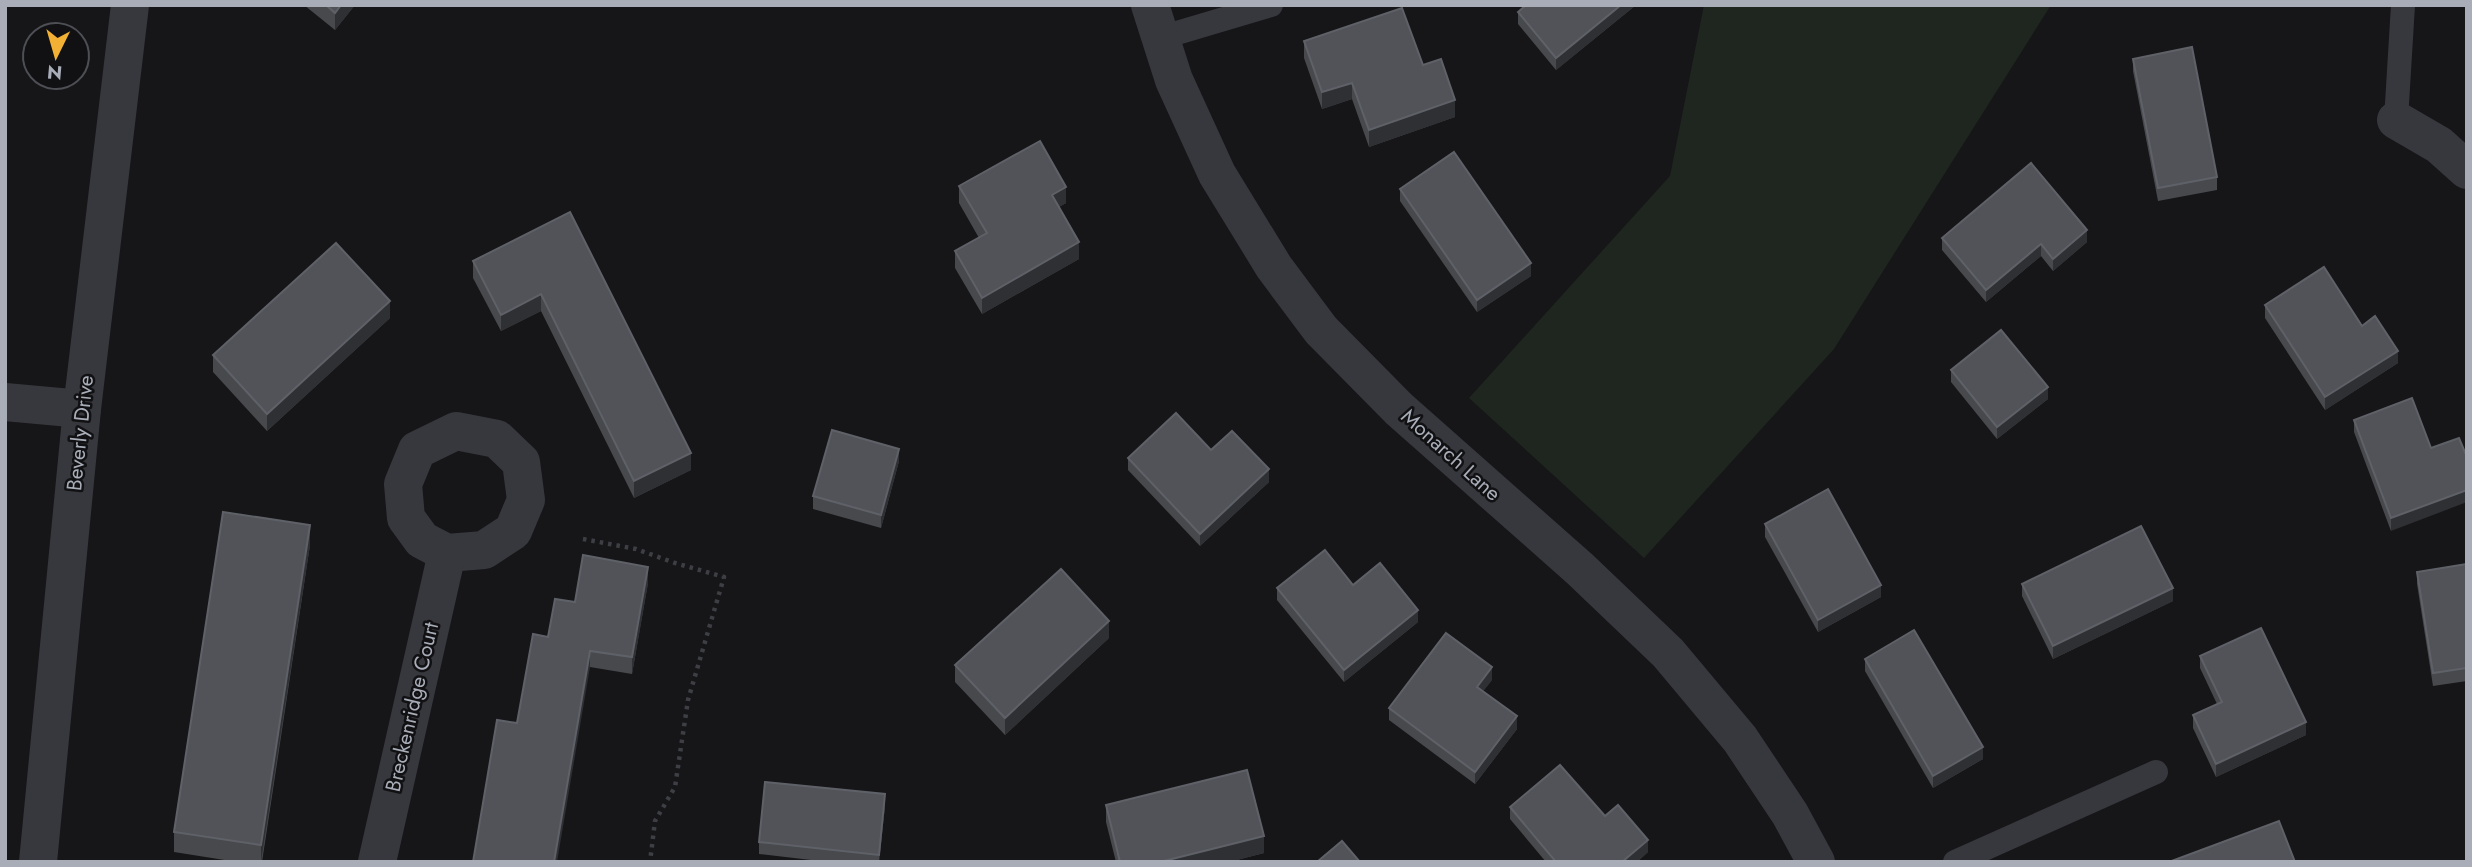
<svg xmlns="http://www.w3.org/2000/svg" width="2472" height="867" font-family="Jost,sans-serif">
<rect width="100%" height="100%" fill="#161618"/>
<path fill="#1e261f" d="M1704 5H2051L1834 349 1644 558 1469 398 1670 176Z"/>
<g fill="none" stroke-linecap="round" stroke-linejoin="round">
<path stroke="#3d3f44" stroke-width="4.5" stroke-dasharray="3.5 5" stroke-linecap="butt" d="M583 539 636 549 675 563 724 577 688 700 675 787 655 821 650 862"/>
<g stroke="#37383d" stroke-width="24">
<path d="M1160 38 1271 5"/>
<path d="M2396 120 2403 5"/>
<path d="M1955 862 2156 772"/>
</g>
<g stroke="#37383d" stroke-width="38">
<path d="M1150 5 1174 80 1217 174 1274 267 1321 330 1399 409 1580 569 1668 653 1740 739 1790 814 1816 862"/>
<path d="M2396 120 2439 145 2467 170"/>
<path d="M5 402 82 409"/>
<path d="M456 431 497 439 521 462 526 500 513 531 484 550 447 553 422 540 406 518 403 484 417 450Z"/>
<path d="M38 862 82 409 130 5"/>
<path d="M377 862 447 553"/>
</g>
</g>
<g fill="#47494d">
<path d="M304 5H355L335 30Z"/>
<path d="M1636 5 1556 70 1518 24V12Z"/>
<path d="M1304 41 1423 65 1455 117 1369 147 1352 99 1322 109 1304 58Z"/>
<path d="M2133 59 2217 177V190L2158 201 2133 71Z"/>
<path d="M959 186 1066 203 1059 207 1079 259 982 314 955 268V251L979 238 959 203Z"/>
<path d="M1400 189 1531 276 1477 312 1400 201Z"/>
<path d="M570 212 691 470 634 498 541 311 501 331 473 278V261Z"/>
<path d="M1942 238 2087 242 2053 271 2041 256 1986 302 1942 250Z"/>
<path d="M2265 305 2362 326 2398 363 2325 410 2265 318Z"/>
<path d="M390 318 267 431 213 372V355Z"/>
<path d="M1951 370 2048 399 1997 439 1951 382Z"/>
<path d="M2412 398 2391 531 2354 432V420Z"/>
<path d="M1211 450 1269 482 1200 546 1128 470V458Z"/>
<path d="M899 461 881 528 813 509V496Z"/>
<path d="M1765 524 1881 597 1818 632 1765 537Z"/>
<path d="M310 545 262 862H237L174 852V832Z"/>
<path d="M2467 564V681L2433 686 2417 584V572Z"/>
<path d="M648 583 632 674 590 667 517 723 548 637Z"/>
<path d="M2022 584 2173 601 2053 659 2022 596Z"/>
<path d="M1353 585 1418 622 1344 682 1277 600V588Z"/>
<path d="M1109 638 1005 735 955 682V665Z"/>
<path d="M2200 656 2306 735 2216 777 2193 728V715L2217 704 2200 668Z"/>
<path d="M1865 659 1983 759 1933 788 1865 671Z"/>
<path d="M1492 680 1483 691 1517 729 1475 784 1389 720V708Z"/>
<path d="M1106 805 1264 853 1229 862H1116L1106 822Z"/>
<path d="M885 806 879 862H828L759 854V842Z"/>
<path d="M1510 807 1605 816 1648 852 1637 862H1546L1510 819Z"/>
</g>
<g fill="#2f3033">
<path d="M341 5H355L335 30V13Z"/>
<path d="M1621 5H1636L1556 70V58Z"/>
<path d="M1352 83V99L1322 109V92Z"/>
<path d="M1455 100V117L1369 147V130Z"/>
<path d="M1066 187V203L1052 211V195Z"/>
<path d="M2087 230V242L2053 271V259Z"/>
<path d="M1079 242V259L982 314V298Z"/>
<path d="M2041 244V256L1986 302V290Z"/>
<path d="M1531 263V276L1477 312V300Z"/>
<path d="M541 294V311L501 331V315Z"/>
<path d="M390 301V318L267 431V414Z"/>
<path d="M2398 351V363L2325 410V397Z"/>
<path d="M2048 387V399L1997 439V427Z"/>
<path d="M899 449V461L881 528V515Z"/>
<path d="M691 453V470L634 498V481Z"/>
<path d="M1269 469V482L1200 546V534Z"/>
<path d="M2467 490V502L2391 531V518Z"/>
<path d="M310 525V545L261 862V845Z"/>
<path d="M648 567V583L632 674V657Z"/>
<path d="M1881 585V597L1818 632V620Z"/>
<path d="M2173 588V601L2053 659V646Z"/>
<path d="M1418 610V622L1344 682V670Z"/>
<path d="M1109 621V638L1005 735V718Z"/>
<path d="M590 651V667L557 862H554Z"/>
<path d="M1492 667V680L1477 699V687Z"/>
<path d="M1517 716V729L1475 784V772Z"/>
<path d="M2306 722V735L2216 777V764Z"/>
<path d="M1983 747V759L1933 788V776Z"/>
<path d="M885 794V806L879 862V855Z"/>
<path d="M1264 836V853L1229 862H1160Z"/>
<path d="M1648 840V852L1637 862H1622Z"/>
</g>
<g fill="#525359" stroke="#5f6168" stroke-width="2">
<path d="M326 5H341L335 13Z"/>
<path d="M1526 5H1621L1556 58 1518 12Z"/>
<path d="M1402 8 1423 65 1441 59 1455 100 1369 130 1352 83 1322 92 1304 41Z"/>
<path d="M2192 47 2217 177 2158 188 2133 59Z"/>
<path d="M1040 141 1066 187 1052 195 1079 242 982 298 955 251 987 233 959 186Z"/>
<path d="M1454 152 1531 263 1477 300 1400 189Z"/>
<path d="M2031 163 2087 230 2053 259 2041 244 1986 290 1942 238Z"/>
<path d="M570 212 691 453 634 481 541 294 501 315 473 261Z"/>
<path d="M336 243 390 301 267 414 213 355Z"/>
<path d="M2324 267 2362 326 2375 316 2398 351 2325 397 2265 305Z"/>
<path d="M2001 330 2048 387 1997 427 1951 370Z"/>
<path d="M2412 398 2431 448 2459 438 2467 457V490L2391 518 2354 420Z"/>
<path d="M1176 413 1211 450 1232 431 1269 469 1200 534 1128 458Z"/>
<path d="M832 430 899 449 881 515 813 496Z"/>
<path d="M1828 489 1881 585 1818 620 1765 524Z"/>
<path d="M223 512 310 525 261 845 174 832Z"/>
<path d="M2141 526 2173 588 2053 646 2022 584Z"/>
<path d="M1325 550 1353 585 1380 563 1418 610 1344 670 1277 588Z"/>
<path d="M583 555 648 567 632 657 590 651 554 862H473L497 720 517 723 533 634 548 637 555 599 575 602Z"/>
<path d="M2467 564V668L2433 673 2417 572Z"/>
<path d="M1061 569 1109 621 1005 718 955 665Z"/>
<path d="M2261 628 2306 722 2216 764 2193 715 2222 702 2200 656Z"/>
<path d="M1914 630 1983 747 1933 776 1865 659Z"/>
<path d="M1446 633 1492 667 1477 687 1517 716 1475 772 1389 708Z"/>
<path d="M1560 765 1605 816 1618 805 1648 840 1622 862H1556L1510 807Z"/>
<path d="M1247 770 1264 836 1160 862H1120L1106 805Z"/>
<path d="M765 782 885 794 879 855 759 842Z"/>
<path d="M2279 821 2295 862H2169Z"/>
<path d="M1342 841 1360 862H1317Z"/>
</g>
<g text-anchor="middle" stroke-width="5" stroke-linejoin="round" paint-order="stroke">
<g font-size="21" fill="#a8adb8" stroke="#111113">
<text transform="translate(80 433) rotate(-84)" y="7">Beverly Drive</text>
<text transform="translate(1451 455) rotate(42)" y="7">Monarch Lane</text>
<text transform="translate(412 707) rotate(-77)" y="7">Breckenridge Court</text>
</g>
</g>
<rect width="2472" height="867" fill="none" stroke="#a8adb8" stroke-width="14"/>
<g transform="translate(56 56) rotate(185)"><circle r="33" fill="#111113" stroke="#4d4f55" stroke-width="2"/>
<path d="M0-5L12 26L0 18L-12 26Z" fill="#f2b134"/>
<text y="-10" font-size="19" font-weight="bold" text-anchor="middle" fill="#a8adb8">N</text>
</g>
</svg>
